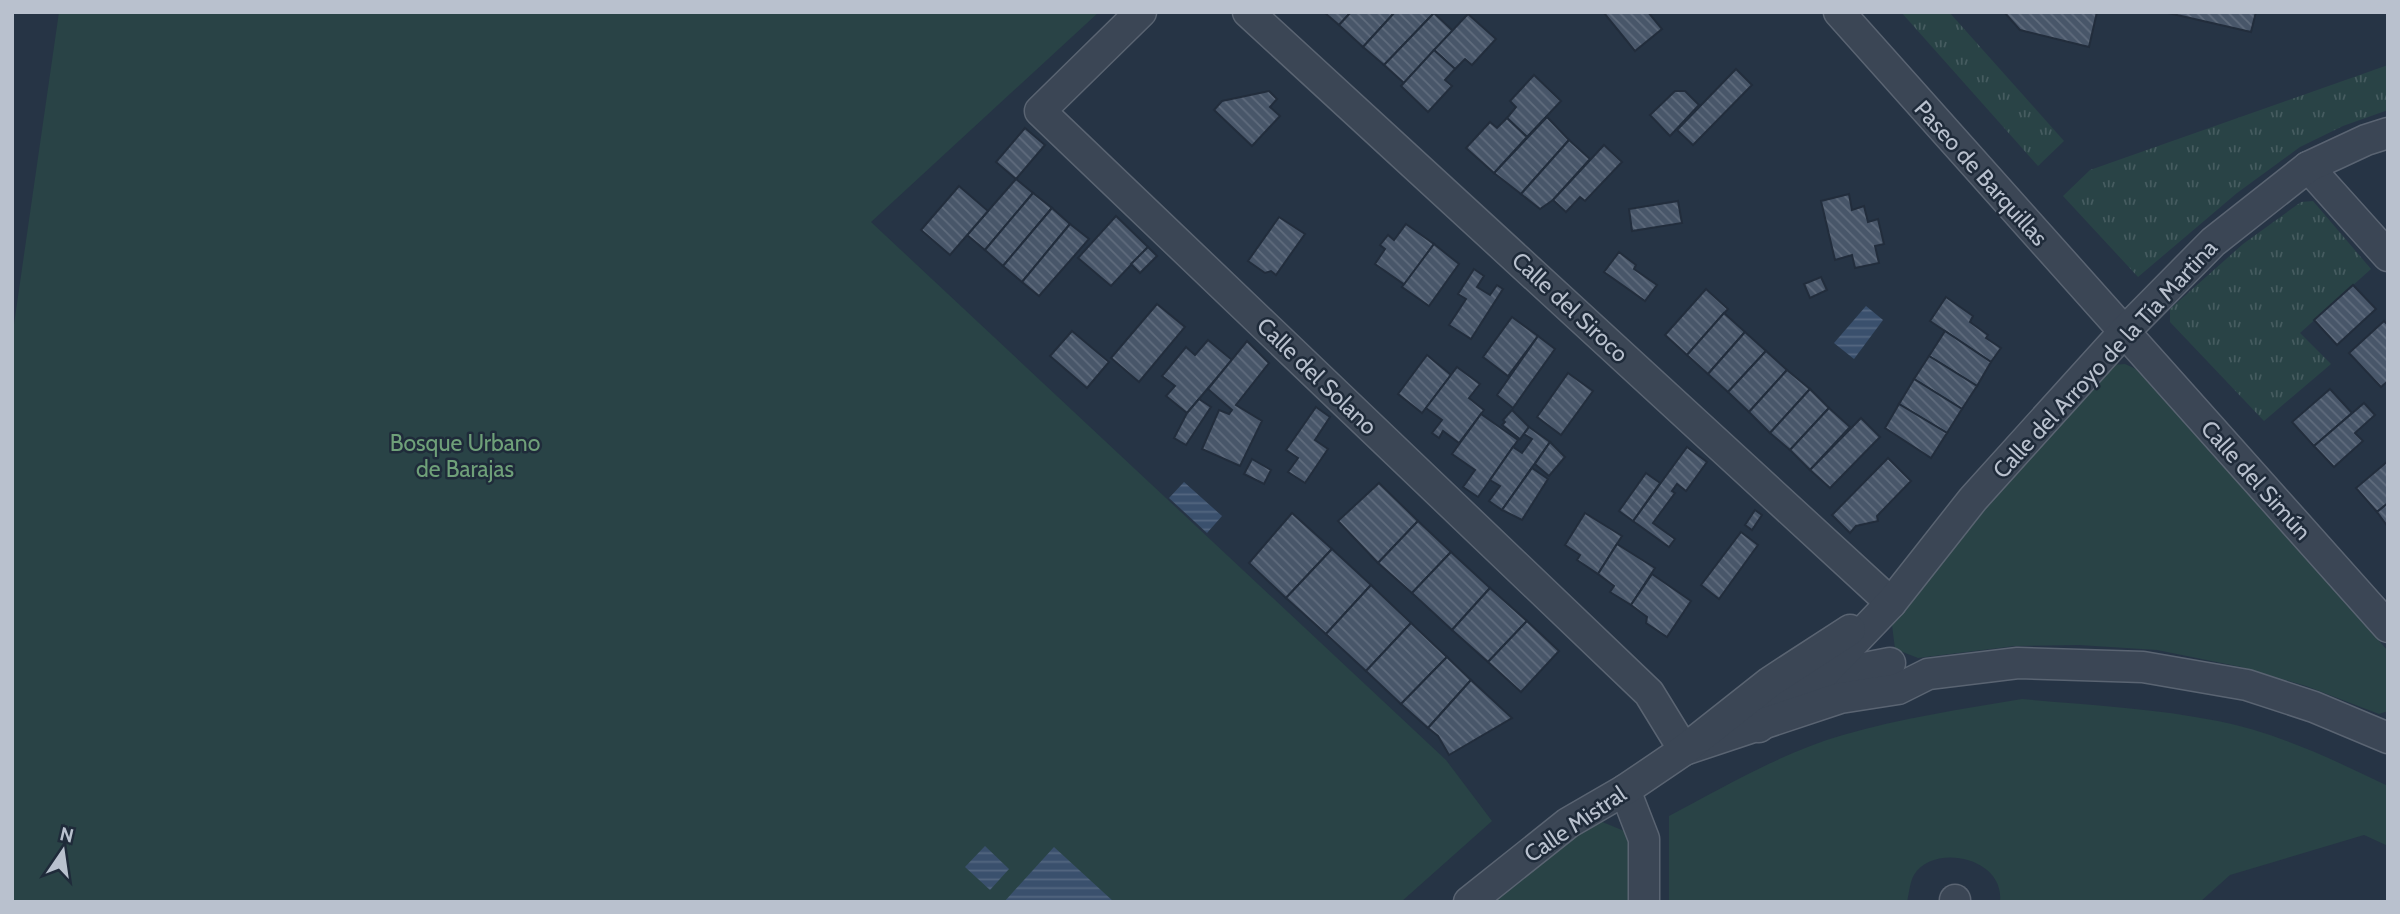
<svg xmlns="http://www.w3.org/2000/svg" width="2400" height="914" font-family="Cabin,sans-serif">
<defs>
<pattern id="grass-tufts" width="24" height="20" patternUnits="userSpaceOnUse" patternTransform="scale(1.75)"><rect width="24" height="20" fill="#294346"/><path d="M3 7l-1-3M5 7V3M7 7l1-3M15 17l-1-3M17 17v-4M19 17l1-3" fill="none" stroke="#465c60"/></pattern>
<pattern id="water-rules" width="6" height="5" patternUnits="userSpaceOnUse" patternTransform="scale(1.75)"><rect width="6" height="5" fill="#3a506d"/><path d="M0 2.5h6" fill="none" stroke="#546781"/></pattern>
<pattern id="building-back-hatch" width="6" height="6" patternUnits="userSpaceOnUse" patternTransform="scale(1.75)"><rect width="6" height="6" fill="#485669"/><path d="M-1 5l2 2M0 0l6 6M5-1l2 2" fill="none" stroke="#606c7d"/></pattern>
</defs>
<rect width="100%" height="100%" fill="#263445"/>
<g fill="url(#grass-tufts)">
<path d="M1901 12H1949L2064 141 2038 166Z"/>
<path d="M2388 65V110L2343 126 2300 147 2237 193 2138 277 2063 196 2090 170Z"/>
<path d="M2313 201 2371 269 2300 333 2331 364 2264 421 2170 322V309L2243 244 2301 202Z"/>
</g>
<g fill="#294346">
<path d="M59 12H1099L871 222 1446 760 1492 821 1401 902H12V338Z"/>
<path d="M2125 364 2136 369 2233 475 2388 651V711L2379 714 2306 686 2241 667 2157 650 2079 645 2015 646 1918 658 1895 649 1892 625 2018 469 2111 365Z"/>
<path d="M2022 699C2087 705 2154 708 2218 721 2278 733 2334 760 2388 786V846L2364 835 2230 875 2200 902H2000C2005 857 1933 843 1914 875 1910 881 1909 894 1907 902H1669V816C1724 787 1783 752 1843 735 1902 718 1962 709 2022 699Z"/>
<path d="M1600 821 1629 833 1633 902H1489L1525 870Z"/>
</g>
<g fill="url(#water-rules)">
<path d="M1866 306 1883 320 1854 359 1834 343Z"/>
<path d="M1184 482 1222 516 1207 533 1169 498Z"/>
<path d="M985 846 1009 869 990 890 965 867Z"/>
<path d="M1054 847 1114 902H1004Z"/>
</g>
<g fill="url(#building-back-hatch)" stroke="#222d3c" stroke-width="2">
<path d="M1324 12H1351L1339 25Z"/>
<path d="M1351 12H1395L1363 47 1339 25Z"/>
<path d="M1395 12 1434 13 1384 65 1363 47Z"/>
<path d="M1648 12 1662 29 1635 51 1604 13Z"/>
<path d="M2004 12H2097L2089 47 2020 30Z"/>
<path d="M2164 12H2256L2251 32Z"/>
<path d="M1434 13 1453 31 1404 83 1384 65Z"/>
<path d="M1468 14 1496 39 1472 65 1465 59 1455 69 1434 50Z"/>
<path d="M1434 50 1455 69 1445 80 1452 86 1428 112 1401 86Z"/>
<path d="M1736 69 1752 85 1693 145 1677 130Z"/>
<path d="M1534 75 1561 101 1527 137 1507 118 1516 107 1510 101Z"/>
<path d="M1269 91 1277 99 1270 107 1280 116 1252 146 1214 110 1222 101Z"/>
<path d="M1675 91H1685L1699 105 1670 136 1650 115Z"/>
<path d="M1547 117 1569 140 1521 194 1494 173Z"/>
<path d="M1507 118 1527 137 1494 173 1466 148 1490 122 1497 128Z"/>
<path d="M1025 128 1045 145 1016 179 996 162Z"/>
<path d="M1569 140 1590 159 1553 200 1540 209 1521 194Z"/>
<path d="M1604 145 1622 162 1585 201 1580 197 1566 212 1553 200Z"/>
<path d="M1016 179 1033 193 985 250 967 235Z"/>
<path d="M959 186 988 211 950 255 921 230Z"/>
<path d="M1033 193 1052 208 1003 266 985 250Z"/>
<path d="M1849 194 1852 210 1864 206 1868 222 1878 219 1884 244 1875 246 1879 263 1855 268 1852 255 1835 260 1821 201Z"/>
<path d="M1678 201 1682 223 1632 231 1629 209Z"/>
<path d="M1052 208 1070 224 1022 282 1003 266Z"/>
<path d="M1116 216 1148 247 1111 286 1078 258Z"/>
<path d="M1279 217 1305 234 1276 275 1271 271 1265 273 1248 261Z"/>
<path d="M1070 224 1089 239 1039 296 1022 282Z"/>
<path d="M1406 224 1434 244 1405 285 1375 264 1385 249 1380 245 1388 235 1394 240Z"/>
<path d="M1434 244 1459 264 1429 306 1402 287Z"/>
<path d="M1148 247 1157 256 1140 273 1131 264Z"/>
<path d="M1619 252 1636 265 1634 269 1657 285 1645 301 1604 272Z"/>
<path d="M1474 269 1484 276 1477 287 1490 295 1497 285 1503 289 1471 339 1449 325 1466 299 1458 294Z"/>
<path d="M1821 277 1827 290 1810 298 1804 284Z"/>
<path d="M2353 285 2376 309 2337 345 2314 320Z"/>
<path d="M1706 289 1728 309 1687 355 1665 335Z"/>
<path d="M1946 297 1973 316 1970 322 1988 335 1986 338 2001 348 1991 362 1930 321Z"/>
<path d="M1157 304 1185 327 1139 382 1111 358Z"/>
<path d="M1724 313 1745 332 1708 374 1687 355Z"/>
<path d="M1512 317 1538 336 1508 376 1483 357Z"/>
<path d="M2384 321 2388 325V381L2381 387 2349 353Z"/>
<path d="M1072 331 1109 362 1087 388 1050 356Z"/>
<path d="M1945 331 1991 362 1977 386 1929 356Z"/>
<path d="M1745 332 1766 351 1728 392 1708 374Z"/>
<path d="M1538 336 1555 349 1513 408 1497 395Z"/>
<path d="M1208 340 1232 360 1187 413 1166 396 1175 386 1162 376 1186 347 1195 355Z"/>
<path d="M1247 341 1269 363 1236 405 1262 421 1240 466 1202 449 1219 410 1229 414 1232 410 1208 389Z"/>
<path d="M1766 351 1787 370 1749 412 1728 392Z"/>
<path d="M1427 355 1451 375 1422 413 1398 394Z"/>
<path d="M1929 356 1977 386 1962 409 1914 379Z"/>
<path d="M1457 367 1480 384 1469 398 1484 410 1459 443 1443 431 1439 438 1432 433 1442 420 1426 408Z"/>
<path d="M1787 370 1810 389 1770 433 1749 412Z"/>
<path d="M1568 373 1593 391 1561 435 1537 417Z"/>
<path d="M1914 379 1962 409 1947 433 1899 404Z"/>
<path d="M1810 389 1829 408 1790 450 1770 433Z"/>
<path d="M2330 389 2352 413 2314 446 2292 422Z"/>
<path d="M1199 399 1211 407 1186 445 1174 438 1187 413Z"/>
<path d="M2364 403 2375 415 2355 433 2363 441 2334 467 2314 446Z"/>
<path d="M1899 404 1947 433 1931 458 1885 428Z"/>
<path d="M1316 407 1330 417 1315 440 1328 449 1305 483 1288 472 1298 458 1286 450Z"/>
<path d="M1829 408 1850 427 1810 470 1790 450Z"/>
<path d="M1512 410 1529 427 1520 439 1502 425 1505 422 1503 420Z"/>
<path d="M1481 414 1518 440 1478 497 1463 487 1475 470 1452 454Z"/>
<path d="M1861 418 1880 437 1830 488 1810 470Z"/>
<path d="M1529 427 1550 442 1502 510 1489 501 1500 486 1490 480 1513 447 1522 453 1532 439 1524 434Z"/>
<path d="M1550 442 1565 457 1549 476 1535 464Z"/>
<path d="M1687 447 1707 462 1686 491 1677 484 1672 491 1675 493 1653 523 1675 539 1669 547 1633 521Z"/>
<path d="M1888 458 1911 481 1877 516 1878 521 1856 526 1850 533 1832 515Z"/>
<path d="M1252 459 1271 470 1264 484 1244 474Z"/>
<path d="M2388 461V503L2377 512 2356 488Z"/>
<path d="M1532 468 1548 479 1522 520 1502 510Z"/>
<path d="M1646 473 1660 483 1633 521 1619 511Z"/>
<path d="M1379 483 1418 521 1378 563 1338 521Z"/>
<path d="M2388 503V527L2377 512Z"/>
<path d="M1755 510 1762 515 1752 530 1745 525Z"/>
<path d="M1292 513 1332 549 1286 598 1249 563Z"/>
<path d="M1585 513 1622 536 1598 574 1577 560 1580 555 1565 545Z"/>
<path d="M1418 521 1451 552 1412 593 1378 563Z"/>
<path d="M1741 532 1758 545 1719 599 1701 585Z"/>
<path d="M1617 544 1655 568 1631 605 1610 592 1614 586 1598 574Z"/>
<path d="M1332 549 1371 585 1326 634 1286 598Z"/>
<path d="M1451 552 1490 588 1452 630 1412 593Z"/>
<path d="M1652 574 1691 601 1667 637 1646 623 1647 617 1631 605Z"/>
<path d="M1371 585 1411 623 1366 671 1326 634Z"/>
<path d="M1490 588 1527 621 1488 662 1452 630Z"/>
<path d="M1527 621 1559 651 1521 692 1488 662Z"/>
<path d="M1411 623 1447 657 1401 704 1366 671Z"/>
<path d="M1447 657 1471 680 1428 728 1401 704Z"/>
<path d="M1471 680 1512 718 1449 755 1438 736 1428 728Z"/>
</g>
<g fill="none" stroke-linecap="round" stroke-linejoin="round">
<g stroke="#5a6472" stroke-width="33">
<g id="minor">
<path d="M1141 12 1040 111 1649 693 1684 750"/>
<path d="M1248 12 1891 603"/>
<path d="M1839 12 2388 627"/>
<path d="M2308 167 2388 256"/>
<path d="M1818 677 1890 663"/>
<path d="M1759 727 1821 676 1891 603 1973 499 2123 333 2213 242 2308 167 2366 140 2388 133"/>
<path d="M1684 750 1840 698 1898 689 1928 674 2018 663 2143 667 2247 685 2314 707 2388 738"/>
<path d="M1625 790 1644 839V902"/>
<path d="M1469 902 1568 823 1625 790 1684 750 1770 682 1850 630"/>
<path d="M1955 902V900"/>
</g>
</g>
<use href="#minor" stroke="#3b4655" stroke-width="30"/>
</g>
<g text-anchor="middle" stroke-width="5" stroke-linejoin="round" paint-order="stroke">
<g font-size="23" fill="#b9c1ce" stroke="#1f2b3a">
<text transform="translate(1981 173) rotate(48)" y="8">Paseo de Barquillas</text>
<text transform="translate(1570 307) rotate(43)" y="8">Calle del Siroco</text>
<text transform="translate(2105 359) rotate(-47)" y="8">Calle del Arroyo de la Tía Martina</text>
<text transform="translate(1317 376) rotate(44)" y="8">Calle del Solano</text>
<text transform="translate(2256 480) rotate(48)" y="8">Calle del Simún</text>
<text transform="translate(1575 824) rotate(-34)" y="8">Calle Mistral</text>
</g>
<g font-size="23" fill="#6fa079" stroke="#1f2b3a">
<text x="465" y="451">Bosque Urbano<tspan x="465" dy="26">de Barajas</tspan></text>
</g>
</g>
<rect width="2400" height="914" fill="none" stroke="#b9c1ce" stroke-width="28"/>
<g transform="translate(63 851) rotate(13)" stroke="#1f2b3a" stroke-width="5" paint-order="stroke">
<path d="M0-5L12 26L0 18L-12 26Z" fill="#b9c1ce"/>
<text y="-10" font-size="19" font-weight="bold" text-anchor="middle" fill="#b9c1ce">N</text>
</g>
</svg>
